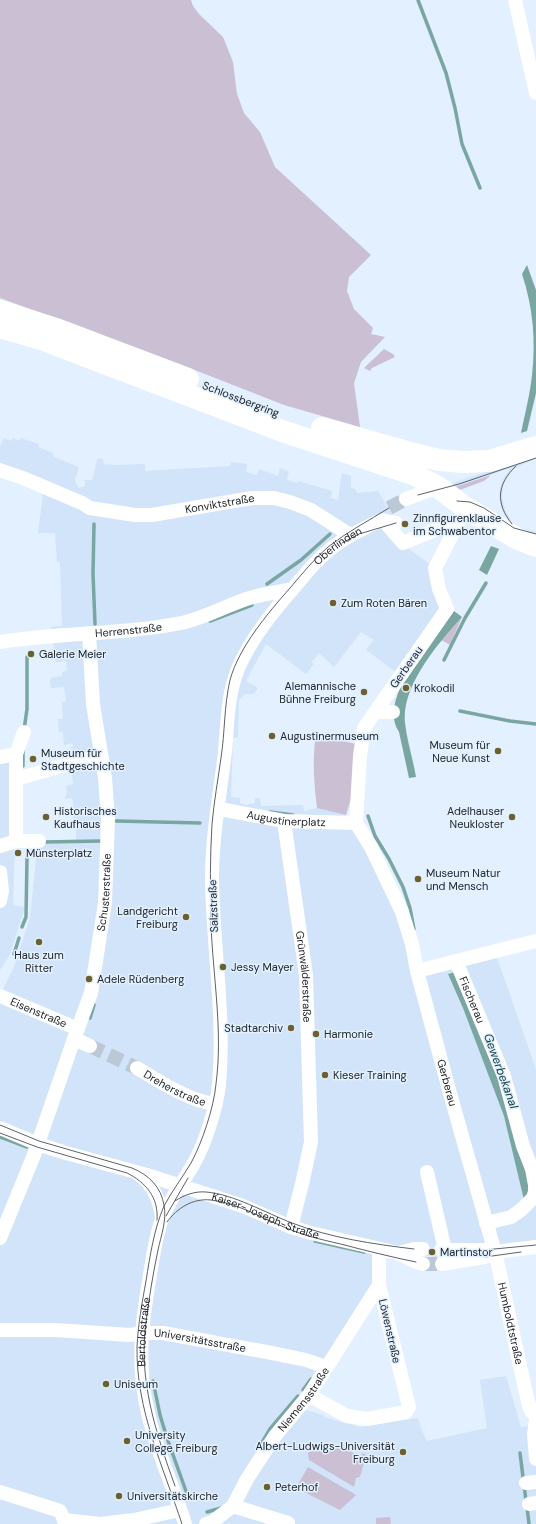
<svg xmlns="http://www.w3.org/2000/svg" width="536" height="1524" font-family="'DM Sans',sans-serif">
<rect width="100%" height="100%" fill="#e2f0ff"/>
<g fill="#d1e4f9">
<path d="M4 438 11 441 13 438 19 441 21 438 39 444 38 447 53 453 54 457 79 467 75 480 78 488 85 486V480H92L96 466 95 465 98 458 104 460 103 463 108 465 109 464 112 465 145 464V471L230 466 231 462 247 464 246 472 257 475 259 469 278 476 280 468 289 471 287 480 297 483 298 481 332 491 331 498 338 500 342 473 351 476V488L355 489 357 493 378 491 402 532 406 547 435 568 447 609 400 675 366 650 374 640 361 632 334 667 319 653 312 662 314 664 306 674 266 644 246 681 258 688 254 694H245L239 700 238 737 233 738 231 797 240 798V803L246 805 255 803V798H260L261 806 303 805 304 811 317 808 346 815 356 823 372 849 417 971 495 952 536 1069V1244L434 1257 380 1246V1286L305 1410 324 1415V1417L360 1427 418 1418 422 1431 427 1441 487 1428 480 1380 506 1376 521 1427 536 1425V1524H0V995L13 969 30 918 38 842 76 841V821L73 820V816L75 814 72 798 64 799 67 794 66 786 73 784 71 767 67 761 65 753 72 752 71 747 73 746V743L64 745 63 732H59L58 719H63L62 702 66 701 64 687 51 688 50 681 51 678 62 676V672L67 670 66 661 56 662 51 627 62 626 60 562H57L55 533H38L44 487 0 470V446Z"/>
<path d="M536 455V459L517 467 509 473 503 485 502 496 505 510 512 523 517 527 536 532V537L515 530 503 512 499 496 501 484 505 476 511 468 452 488 447 485Z"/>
<path d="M12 757 15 845 13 905 25 907 10 954 0 970V760Z"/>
</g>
<g fill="#cabfd3">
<path d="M0 0H191L193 6 199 14 223 37 233 62 237 94 244 113 260 132 275 167 371 255 349 277 347 291 354 309 373 328 371 334 385 337 361 362 354 383 360 427 284 405 182 365 0 298Z"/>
<path d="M384 349 393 354 395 357 372 368 370 371 364 368Z"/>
<path d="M491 475 484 481 457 491 452 488Z"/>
<path d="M462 617 450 645 441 640Z"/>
<path d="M316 735 356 744 351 798 346 815 317 808C314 784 312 760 316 735Z"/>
<path d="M322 1444 342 1446 360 1457 363 1453 366 1455 360 1477 356 1478 354 1487 309 1460 308 1453Z"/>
<path d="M308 1467 356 1495 340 1510 296 1488Z"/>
<path d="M390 1517 391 1524H376V1518Z"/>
</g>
<g fill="#7aa6a2">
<path d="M527 265 536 290V393L527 431 521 433C525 414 530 394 532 375 536 341 533 307 522 274Z"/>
<path d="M491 546 499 549 487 575 479 570Z"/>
<path d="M454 611 462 617C439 642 401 686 405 723 407 741 413 759 416 777L409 778 399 732C376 699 434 637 454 611Z"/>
<path d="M459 971 496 1068 532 1188 524 1200 504 1116 463 1008 448 974Z"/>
</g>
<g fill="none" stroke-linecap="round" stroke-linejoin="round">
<g stroke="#7aa6a2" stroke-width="3.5">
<path d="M418 0 446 73 455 108 462 144 480 188"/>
<path d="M94 524 93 574 95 624"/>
<path d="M267 584 301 560 330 534"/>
<path d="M210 621 252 605"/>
<path d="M444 660 465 618 486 583"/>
<path d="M460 711 510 721 536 724"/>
<path d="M24 730 27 709V657"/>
<path d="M23 750V766"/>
<path d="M270 812 293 815"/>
<path d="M368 816 375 836 389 859 403 887 410 908 414 929"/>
<path d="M116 821 200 823"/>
<path d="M43 842 103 841"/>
<path d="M22 927 26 917 27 858"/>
<path d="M14 954 19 938"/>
<path d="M90 1018 94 1005"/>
<path d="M0 1137 27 1147"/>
<path d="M315 1241 364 1252"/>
<path d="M153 1381 160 1415 167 1438 187 1494"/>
<path d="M303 1390 311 1379"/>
<path d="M260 1446 270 1429 298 1396"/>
<path d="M520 1453 526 1501"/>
<path d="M527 1507 529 1524"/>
<path d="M207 1512 221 1508"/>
</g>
<g stroke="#bbc8d5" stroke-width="14" stroke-dasharray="14 7" stroke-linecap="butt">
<path d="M389 508 406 499"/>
<path d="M90 1046 137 1068"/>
<path d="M423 1264H442"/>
</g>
<g stroke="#fff" stroke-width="14">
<path d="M515 0 536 93"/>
<path id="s1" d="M0 470 23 478 63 495 82 503 90 508 135 515H152L252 498H274L290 502 311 510 350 535"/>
<path d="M406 499 438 487"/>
<path id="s2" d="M466 508 435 568 439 589 447 609 364 728 360 756 356 823 371 847 402 912 412 944 417 971 451 1097 496 1256 528 1402 531 1411 536 1415"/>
<path d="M383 520 403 543 442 527 458 523"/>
<path id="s3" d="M0 642C60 632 121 635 181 623 206 618 228 604 253 597 264 594 277 592 288 590L291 591"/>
<path d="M375 712H393"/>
<path d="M0 757 16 754 24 732"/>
<path d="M16 779 101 755"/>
<path id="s4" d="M217 810H225L284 821 356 823"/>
<path id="s5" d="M284 821 306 975 311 1142 302 1184 291 1227"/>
<path d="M16 841V754"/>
<path d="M0 846 16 841H39"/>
<path d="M0 872 2 891 0 901"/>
<path id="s6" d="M456 961 504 1076 523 1146 532 1169 535 1185V1192L533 1198 521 1210 511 1217 486 1223"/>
<path d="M417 971 536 941"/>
<path id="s7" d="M0 996 78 1029"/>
<path d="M74 1039 90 1046"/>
<path id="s8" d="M137 1068C155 1079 194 1104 215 1103"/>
<path id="s9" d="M0 1128 38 1144 66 1153 147 1175 243 1206 291 1227 311 1233 398 1253 416 1262 423 1264"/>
<path d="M427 1172 445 1250"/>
<path d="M138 1174C153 1184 160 1201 162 1218"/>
<path id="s10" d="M0 1238 34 1155 74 1039 91 993 105 903 108 819 105 778 93 704 89 633"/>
<path d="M441 1250H487"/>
<path d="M398 1253 414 1249H423"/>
<path d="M442 1264 485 1257 495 1252 536 1247"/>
<path id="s11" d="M0 1330H56L129 1335 145 1333H163L272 1353 306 1360 326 1367"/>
<path d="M309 1395 347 1416 367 1419 406 1412 409 1407 379 1285V1249"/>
<path d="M536 1421 534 1434 536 1459"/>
<path d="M526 1483 536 1482"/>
<path d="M0 1492 60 1511 64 1520"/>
<path d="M529 1504 536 1503"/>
<path d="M233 1506 288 1523"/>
<path d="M64 1520 100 1524 134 1520 180 1510"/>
<path id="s12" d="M185 1524C174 1487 156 1451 148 1413 137 1366 141 1328 149 1281 152 1262 156 1233 163 1216 171 1197 184 1181 194 1163 205 1144 217 1106 219 1084 225 1016 213 947 212 879 212 836 220 794 225 752 228 720 227 689 242 660 259 626 284 599 308 571 324 552 343 538 365 528 370 526 375 522 380 521 385 520 391 522 396 523"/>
<path id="s13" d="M206 1524 212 1522 233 1506 247 1479 275 1436 309 1395 379 1285"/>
</g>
<g stroke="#fff" stroke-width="22">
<path d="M0 311 59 330 188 379"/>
<path d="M0 327 41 339 282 431 413 474 438 487 466 508 516 538 536 546"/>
<path d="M322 428 418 455 439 460 463 462 489 461 536 447"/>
</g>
<g stroke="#5b636b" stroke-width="1">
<path d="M418 495 459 484 536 458"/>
<path d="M457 501 470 502 484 508 514 528 536 534"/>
<path d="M512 524C495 503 497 484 516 466"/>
<path d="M342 543 359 534 396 523"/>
<path d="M0 1125 39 1141 132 1168C149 1175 161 1187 164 1205 167 1220 161 1236 158 1250 153 1274 149 1298 146 1322 138 1380 156 1433 175 1486"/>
<path d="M0 1133 37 1147 127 1173C145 1182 159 1197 157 1220"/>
<path d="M175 1201C184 1195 195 1191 206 1192 233 1194 266 1213 292 1223 331 1238 373 1244 414 1249"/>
<path d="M166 1216 188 1178"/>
<path d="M167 1222C177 1208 193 1198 211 1200 240 1203 268 1222 294 1231 314 1239 335 1242 356 1248 376 1253 396 1258 416 1262"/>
<path d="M484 1250 536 1245"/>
<path d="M485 1257 521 1252"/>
<path d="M182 1524C163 1466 136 1410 137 1347 138 1325 142 1303 146 1281 150 1256 154 1229 164 1206 172 1191 182 1178 191 1163 202 1143 214 1107 216 1084 223 1031 213 977 211 924 210 890 210 857 212 824 214 802 218 779 221 758 225 732 224 706 230 680 239 647 268 613 290 588 302 574 314 559 328 547 347 532 368 521 389 508"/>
</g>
</g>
<g fill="#6b612e" stroke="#e2f0ff" stroke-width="1.5">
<circle cx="405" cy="524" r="4"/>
<circle cx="333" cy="603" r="4"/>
<circle cx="31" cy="654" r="4"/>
<circle cx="406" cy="688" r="4"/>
<circle cx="364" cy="692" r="4"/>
<circle cx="272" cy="736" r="4"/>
<circle cx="498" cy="751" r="4"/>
<circle cx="33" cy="759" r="4"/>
<circle cx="46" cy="817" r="4"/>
<circle cx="512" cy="817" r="4"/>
<circle cx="18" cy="853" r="4"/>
<circle cx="418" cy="879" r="4"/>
<circle cx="186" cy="917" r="4"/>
<circle cx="39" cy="942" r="4"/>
<circle cx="223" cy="967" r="4"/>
<circle cx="89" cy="979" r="4"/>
<circle cx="291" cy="1028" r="4"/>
<circle cx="316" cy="1034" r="4"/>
<circle cx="325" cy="1075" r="4"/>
<circle cx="432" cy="1252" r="4"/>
<circle cx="106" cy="1384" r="4"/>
<circle cx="127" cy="1441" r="4"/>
<circle cx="403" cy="1452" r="4"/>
<circle cx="267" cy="1487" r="4"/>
<circle cx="119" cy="1496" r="4"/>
</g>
<g text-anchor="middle" stroke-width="3" stroke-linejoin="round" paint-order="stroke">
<g font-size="11" fill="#20262b" stroke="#e2f0ff">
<text transform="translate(241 399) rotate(21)" y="4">Schlossbergring</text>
<text dy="4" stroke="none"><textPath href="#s1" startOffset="229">Konviktstraße</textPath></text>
<text dy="4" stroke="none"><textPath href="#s12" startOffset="1039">Oberlinden</textPath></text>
<text dy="4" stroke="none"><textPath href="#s3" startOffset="129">Herrenstraße</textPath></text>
<text transform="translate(406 667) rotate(-55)" y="4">Gerberau</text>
<text dy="4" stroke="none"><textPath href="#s4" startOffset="70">Augustinerplatz</textPath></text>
<text dy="4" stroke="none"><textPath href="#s10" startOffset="363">Schusterstraße</textPath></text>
<text transform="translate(213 906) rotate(-92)" y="4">Salzstraße</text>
<text dy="4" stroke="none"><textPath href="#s5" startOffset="157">Grünwälderstraße</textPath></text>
<text dy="4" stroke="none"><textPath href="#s6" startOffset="42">Fischerau</textPath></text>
<text dy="4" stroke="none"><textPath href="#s7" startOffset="42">Eisenstraße</textPath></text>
<text dy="4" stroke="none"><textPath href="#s2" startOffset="628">Gerberau</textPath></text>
<text dy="4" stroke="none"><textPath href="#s8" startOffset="43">Dreherstraße</textPath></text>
<text dy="4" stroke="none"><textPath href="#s9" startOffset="280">Kaiser-Joseph-Straße</textPath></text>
<text dy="4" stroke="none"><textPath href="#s2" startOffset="877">Humboldtstraße</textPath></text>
<text dy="4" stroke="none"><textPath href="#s12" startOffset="199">Bertoldstraße</textPath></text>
<text transform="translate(390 1331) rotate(77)" y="4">Löwenstraße</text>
<text dy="4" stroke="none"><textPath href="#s11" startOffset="201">Universitätsstraße</textPath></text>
<text dy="4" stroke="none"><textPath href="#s13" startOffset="161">Niemensstraße</textPath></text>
</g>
<g font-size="11" fill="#20262b" stroke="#e2f0ff" text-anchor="start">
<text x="413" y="522">Zinnfigurenklause<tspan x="413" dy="13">im Schwabentor</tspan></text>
<text x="341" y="607">Zum Roten Bären</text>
<text x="39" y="658">Galerie Meier</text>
<text x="356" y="690" text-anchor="end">Alemannische<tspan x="356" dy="13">Bühne Freiburg</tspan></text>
<text x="414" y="692">Krokodil</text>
<text x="280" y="740">Augustinermuseum</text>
<text x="490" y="749" text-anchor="end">Museum für<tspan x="490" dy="13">Neue Kunst</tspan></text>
<text x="41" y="757">Museum für<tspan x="41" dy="13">Stadtgeschichte</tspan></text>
<text x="54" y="815">Historisches<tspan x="54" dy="13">Kaufhaus</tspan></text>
<text x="504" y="815" text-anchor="end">Adelhauser<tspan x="504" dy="13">Neukloster</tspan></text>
<text x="26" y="857">Münsterplatz</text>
<text x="426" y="877">Museum Natur<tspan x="426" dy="13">und Mensch</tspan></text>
<text x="178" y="915" text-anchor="end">Landgericht<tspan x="178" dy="13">Freiburg</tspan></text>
<text x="39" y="959" text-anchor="middle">Haus zum<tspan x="39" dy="13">Ritter</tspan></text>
<text x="231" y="971">Jessy Mayer</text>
<text x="97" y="983">Adele Rüdenberg</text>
<text x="283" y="1032" text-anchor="end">Stadtarchiv</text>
<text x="324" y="1038">Harmonie</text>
<text x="333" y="1079">Kieser Training</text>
<text x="440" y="1256">Martinstor</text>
<text x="114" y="1388">Uniseum</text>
<text x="135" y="1439">University<tspan x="135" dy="13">College Freiburg</tspan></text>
<text x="395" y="1450" text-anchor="end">Albert-Ludwigs-Universität<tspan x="395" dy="13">Freiburg</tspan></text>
<text x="275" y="1491">Peterhof</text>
<text x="127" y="1500">Universitätskirche</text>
</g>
<g font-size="12" font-style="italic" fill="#133e3b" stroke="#e2f0ff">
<text transform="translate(501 1071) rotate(70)" y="4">Gewerbekanal</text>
</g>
</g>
</svg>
